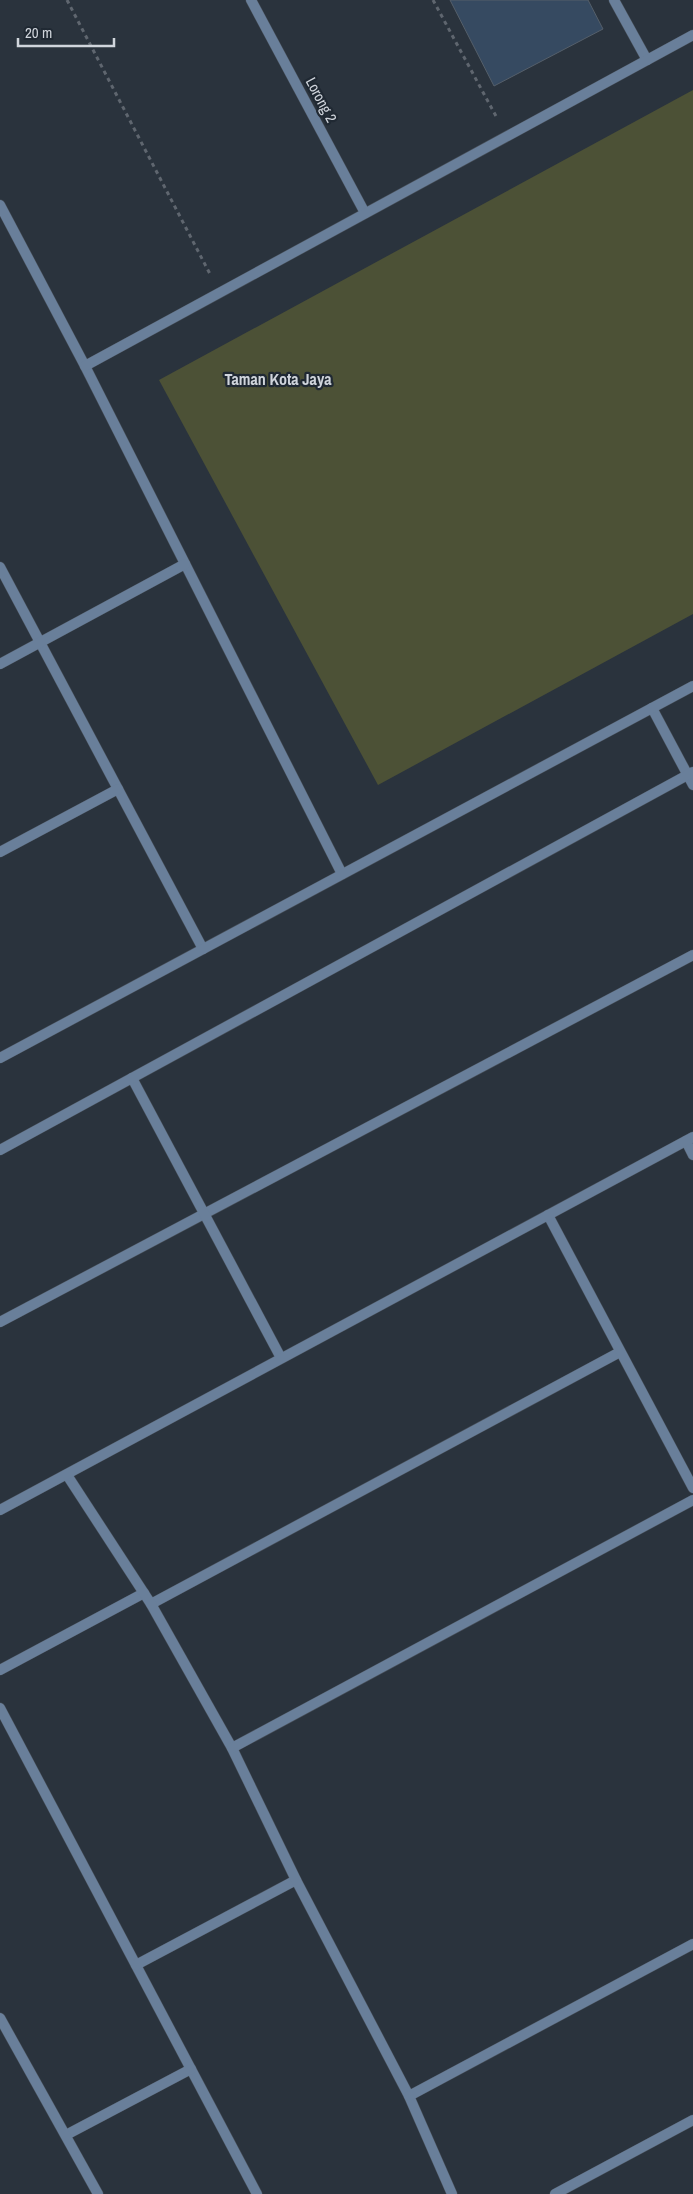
<svg xmlns="http://www.w3.org/2000/svg" width="693" height="2194" font-family="'Archivo Narrow',sans-serif">
<rect width="100%" height="100%" fill="#2a333d"/>
<path fill="#4c5136" d="M693 90V614L378 785 159 380Z"/>
<path fill="#364a61" stroke="#555f6a" d="M450 0H588L603 29 494 86Z"/>
<g fill="none" stroke-linecap="round" stroke-linejoin="round">
<g stroke="#48505a" stroke-width="11">
<g id="service">
<path d="M0 567 203 949"/>
<path d="M0 852 118 789"/>
<path d="M686 1141 693 1155"/>
<path d="M0 1322 693 955"/>
<path d="M151 1604 620 1352"/>
<path d="M0 1670 144 1593"/>
<path d="M0 1708 257 2194"/>
<path d="M136 1965 296 1880"/>
<path d="M66 2135 191 2069"/>
<path d="M555 2194 693 2120"/>
</g>
</g>
<g stroke="#48505a" stroke-width="11">
<g id="minor">
<path d="M251 0 365 213"/>
<path d="M614 0 647 60"/>
<path d="M0 205 85 366 342 874"/>
<path d="M85 366 693 35"/>
<path d="M0 664 185 564"/>
<path d="M652 708 693 785"/>
<path d="M0 1058 693 686"/>
<path d="M132 1078 281 1358"/>
<path d="M0 1150 693 772"/>
<path d="M548 1215 693 1488"/>
<path d="M67 1475 151 1604 232 1748 296 1880 409 2096 452 2194"/>
<path d="M0 1510 693 1137"/>
<path d="M232 1748 693 1500"/>
<path d="M0 2018 98 2194"/>
<path d="M409 2096 693 1944"/>
</g>
</g>
<g stroke="#5f666f" stroke-width="3" stroke-dasharray="4 4" stroke-linecap="butt">
<path d="M67 0 210 274"/>
<path d="M433 0 497 118"/>
</g>
<use href="#service" stroke="#697f9a" stroke-width="10"/>
<use href="#minor" stroke="#697f9a" stroke-width="10"/>
</g>
<g text-anchor="middle" stroke-width="4.5" stroke-linejoin="round" paint-order="stroke">
<g font-size="15" fill="#d0d5dc" stroke="#202933">
<text transform="translate(321 100) rotate(62)" y="5">Lorong 2</text>
</g>
<g font-size="16" font-weight="bold" fill="#d0d5dc" stroke="#202933">
<text x="278" y="385">Taman Kota Jaya</text>
</g>
</g>
<path d="M18 38v8h96v-8" fill="none" stroke="#d0d5dc" stroke-width="2.5"/>
<text x="25" y="38" font-size="15" fill="#d0d5dc" stroke="#202933" stroke-width="4" paint-order="stroke">20 m</text>
</svg>
